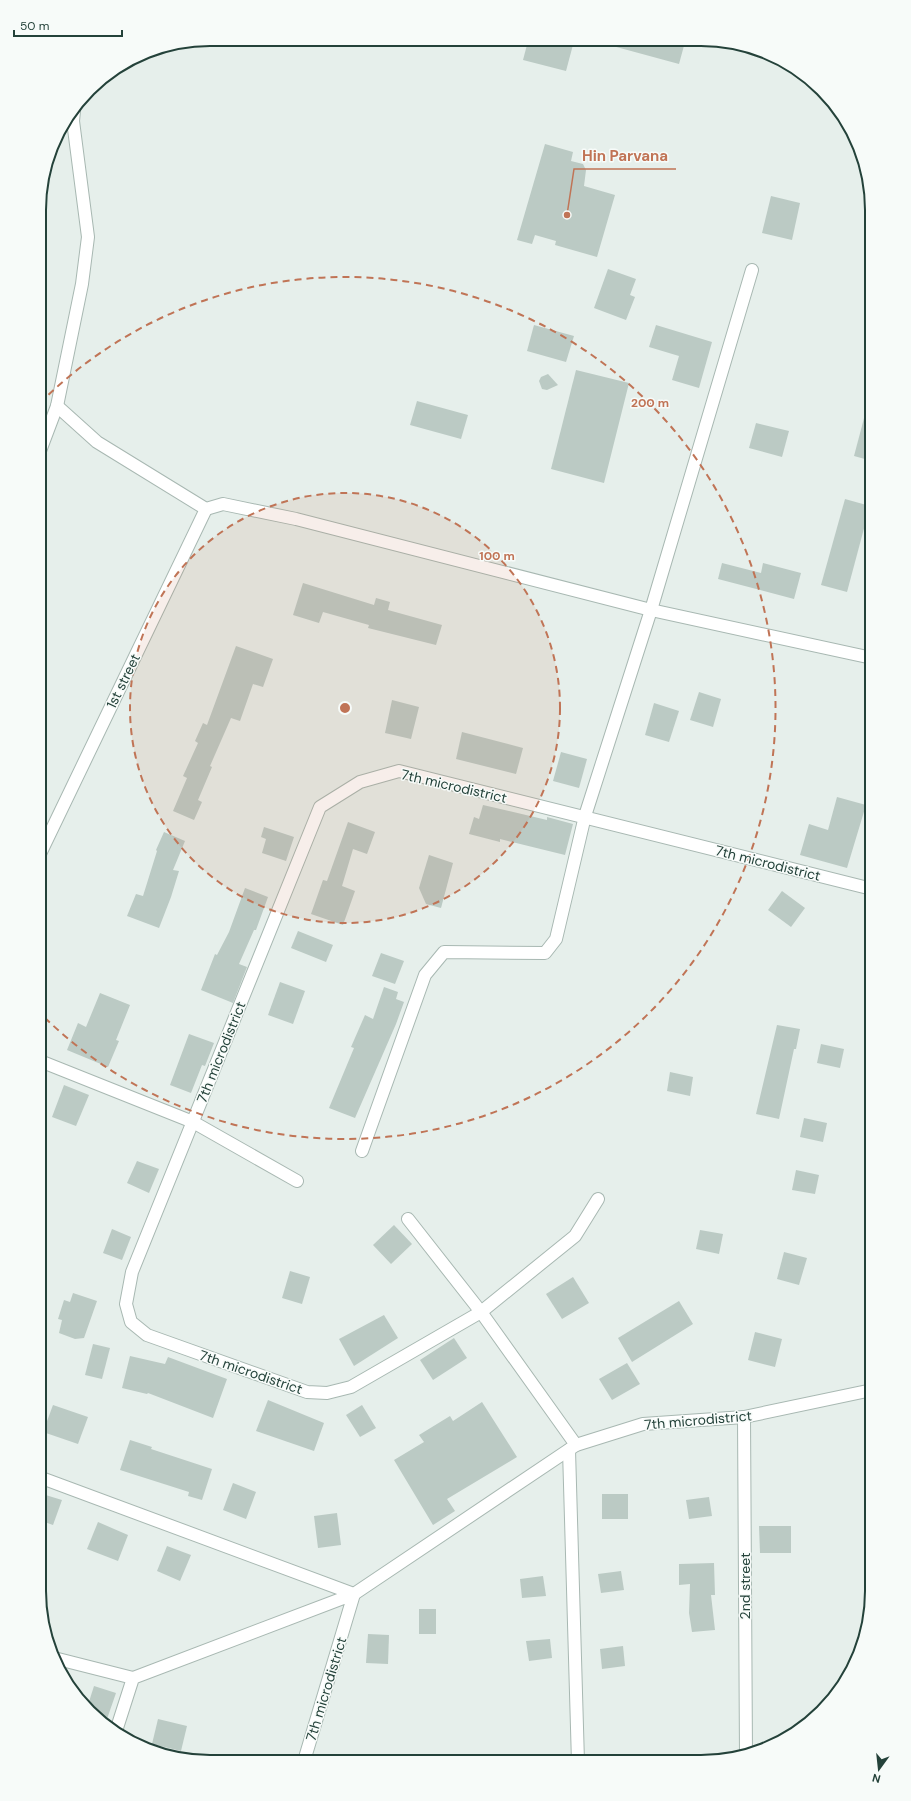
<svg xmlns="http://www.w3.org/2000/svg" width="911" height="1801" font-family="'DM Sans',sans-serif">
<rect width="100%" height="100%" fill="#e6efeb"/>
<g fill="#bbcac4">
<path d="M528 41H574L566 71 523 60Z"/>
<path d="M610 41 674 42H685L679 64 609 45Z"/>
<path d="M545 144 573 152 571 161 583 164 586 170 584 186 615 195 597 257 555 245 556 241 535 235 532 244 517 240Z"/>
<path d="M771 196 800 203 792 240 762 233Z"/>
<path d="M608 269 636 279 630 295 635 297 626 320 594 308Z"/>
<path d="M534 325 574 336 566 362 527 351Z"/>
<path d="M656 325 712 342 699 388 672 380 679 356 649 347Z"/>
<path d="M576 370 629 383 604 483 551 469Z"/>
<path d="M548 374 558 385 547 390 542 389 539 381 541 377Z"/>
<path d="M417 401 468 415 461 439 410 425Z"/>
<path d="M868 403H872V461L854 456Z"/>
<path d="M756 423 789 431 782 457 749 448Z"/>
<path d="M845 499 870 506 847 592 821 585Z"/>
<path d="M722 563 761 573 763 563 801 573 794 599 718 579Z"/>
<path d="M303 583 374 605 376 598 390 602 388 610 442 625 436 645 368 628 369 625 323 612 319 623 293 615Z"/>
<path d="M236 646 273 659 263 687 253 684 240 721 231 718 210 766 212 767 198 800 202 802 194 820 173 811 187 778 183 776 198 743 195 741 203 723 207 725Z"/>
<path d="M699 692 721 699 713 727 690 720Z"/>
<path d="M392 700 419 707 411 739 385 733Z"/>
<path d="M654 703 679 711 669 742 645 735Z"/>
<path d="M462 732 523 748 516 774 456 759Z"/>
<path d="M561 752 587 759 579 788 553 781Z"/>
<path d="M837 797 866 805 847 868 800 855 809 824 828 830Z"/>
<path d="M483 805 547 820V817L573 824 565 855 500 839V842L469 834 474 817 479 819Z"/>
<path d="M348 822 375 832 367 854 353 849 342 886 355 891 343 925 311 914 323 880 327 881Z"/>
<path d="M264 827 294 837 286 861 262 853 266 839 261 837Z"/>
<path d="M164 832 185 841 173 870 179 871 171 897 159 928 127 916 136 894 143 896 157 851 156 850Z"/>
<path d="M429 855 453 863 441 908 426 904 419 888Z"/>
<path d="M245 888 268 897 256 930H254L239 964 247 967 233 1003 201 990 215 954 217 955 229 932Z"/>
<path d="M782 891 805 908 791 927 768 910Z"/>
<path d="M298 931 333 945 326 962 291 948Z"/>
<path d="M381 953 404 961 395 984 372 976Z"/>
<path d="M280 982 305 991 293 1024 268 1015Z"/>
<path d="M384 987 398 992 396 999 404 1002 396 1024 355 1118 329 1108 354 1048 351 1047 365 1015 373 1019Z"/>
<path d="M100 993 130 1005 116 1040 119 1041 108 1067 67 1050 78 1023 86 1027Z"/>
<path d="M777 1025 800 1029 796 1049H794L779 1119 756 1114Z"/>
<path d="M189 1034 214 1043 205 1066 202 1065 191 1093 170 1085Z"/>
<path d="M821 1044 844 1049 840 1068 817 1063Z"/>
<path d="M670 1072 693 1077 690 1096 667 1091Z"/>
<path d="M64 1085 89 1095 76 1126 52 1117Z"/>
<path d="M804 1118 827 1123 823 1142 800 1137Z"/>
<path d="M137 1161 159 1169 149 1193 127 1183Z"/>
<path d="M796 1170 819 1175 815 1194 792 1190Z"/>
<path d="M394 1225 412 1244 391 1264 373 1245Z"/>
<path d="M112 1229 131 1237 122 1260 103 1253Z"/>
<path d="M700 1230 723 1234 719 1254 696 1249Z"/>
<path d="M784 1252 807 1258 799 1285 777 1279Z"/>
<path d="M290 1271 310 1277 302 1304 282 1298Z"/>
<path d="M573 1277 589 1303 562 1319 546 1294Z"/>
<path d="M73 1293 97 1301 84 1338 75 1339 59 1333 62 1320 58 1319 64 1300 70 1302Z"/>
<path d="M679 1301 693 1324 632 1362 618 1338Z"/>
<path d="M384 1315 398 1338 354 1366 339 1339Z"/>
<path d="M755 1332 782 1339 775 1367 748 1360Z"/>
<path d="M454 1338 467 1358 433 1380 420 1360Z"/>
<path d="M93 1344 110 1348 102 1379 85 1375Z"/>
<path d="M130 1356 165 1364 168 1357 227 1379 213 1418 148 1393 147 1394 122 1388Z"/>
<path d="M627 1363 640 1384 612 1400 599 1379Z"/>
<path d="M268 1400 324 1423 314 1451 256 1431Z"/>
<path d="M482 1402 517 1457 447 1499 455 1511 433 1525 394 1460 424 1442 419 1435 450 1416 453 1421Z"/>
<path d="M53 1405 88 1417 78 1444 43 1432Z"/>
<path d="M362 1405 376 1428 360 1437 346 1415Z"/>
<path d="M130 1440 152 1447 151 1449 212 1469 202 1500 188 1496 189 1492 120 1470Z"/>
<path d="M233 1483 256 1492 246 1519 223 1510Z"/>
<path d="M39 1493 62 1500 53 1525 39 1520Z"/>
<rect x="602" y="1494" width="26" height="25"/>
<path d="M709 1497 712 1516 689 1519 686 1500Z"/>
<path d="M337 1513 341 1545 318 1548 314 1516Z"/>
<path d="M98 1522 128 1535 118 1561 87 1549Z"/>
<path d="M759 1526H791V1553H760Z"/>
<path d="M167 1546 191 1555 180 1581 157 1571Z"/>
<path d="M714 1563 715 1595H711L715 1630 692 1632 689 1613 690 1584 679 1585V1564Z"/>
<path d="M621 1571 624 1590 601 1593 598 1574Z"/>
<path d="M543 1576 546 1596 522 1598 520 1579Z"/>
<rect x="419" y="1609" width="17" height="25"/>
<path d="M368 1634 389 1635 388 1664 366 1663Z"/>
<path d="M550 1639 552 1658 529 1661 526 1641Z"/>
<path d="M623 1646 625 1666 602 1669 600 1649Z"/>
<path d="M94 1686 116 1693 107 1719 92 1714 87 1708Z"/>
<path d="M158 1719 187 1726 181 1751 152 1744Z"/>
</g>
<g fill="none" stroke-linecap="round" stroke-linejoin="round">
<g stroke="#a8b8b2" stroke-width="14">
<g id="minor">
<path d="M57 406 97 442 206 509 223 504 296 519 651 610 872 658"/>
<path d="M40 451 57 406 82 284 88 237 73 121 74 111"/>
<path d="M40 854 206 509"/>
<path d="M40 1061 193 1122 297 1181"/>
<path d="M362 1151 425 975 444 952 545 953 556 939 585 816 651 610 752 270"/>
<path d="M598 1199 575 1236 481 1312 351 1387 327 1393 307 1392 147 1335 131 1322 126 1304 132 1272 320 807 360 782 399 771 872 889"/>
<path d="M408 1219 481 1312 576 1445"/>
<path d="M744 1417 746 1755"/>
<path d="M569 1450 578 1762"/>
<path d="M39 1477 354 1594 576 1445 643 1424 744 1417 872 1390"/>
<path d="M54 1658 133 1678"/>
<path d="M116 1731 133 1678 354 1594 304 1761"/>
</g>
</g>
<use href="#minor" stroke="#fff" stroke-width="12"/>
</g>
<circle cx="345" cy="708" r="215" fill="#c07456" fill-opacity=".12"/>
<g fill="none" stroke="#c07456" stroke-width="2" stroke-dasharray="7 5">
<circle cx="345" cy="708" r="215"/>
<path d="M40 403A431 431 0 1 1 40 1013"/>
</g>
<g text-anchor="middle" stroke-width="3" stroke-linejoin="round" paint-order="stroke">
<g font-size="14" fill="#24423a" stroke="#f7fbf9">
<text transform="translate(123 681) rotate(-64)" y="5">1st street</text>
<text transform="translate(454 786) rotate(13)" y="5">7th microdistrict</text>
<text transform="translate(768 863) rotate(14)" y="5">7th microdistrict</text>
<text transform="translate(221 1052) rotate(-68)" y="5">7th microdistrict</text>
<text transform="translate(251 1372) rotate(19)" y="5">7th microdistrict</text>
<text transform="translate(698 1420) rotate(-5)" y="5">7th microdistrict</text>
<text transform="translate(745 1586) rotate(-90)" y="5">2nd street</text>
<text transform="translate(326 1689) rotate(-73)" y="5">7th microdistrict</text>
</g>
</g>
<path d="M0 0H911V1801H0ZM210 46H701A164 164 0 0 1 865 210V1591A164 164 0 0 1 701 1755H210A164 164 0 0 1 46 1591V210A164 164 0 0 1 210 46Z" fill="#f7fbf9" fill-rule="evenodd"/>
<path fill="none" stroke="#24423a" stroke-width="2" d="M210 46H701A164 164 0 0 1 865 210V1591A164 164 0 0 1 701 1755H210A164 164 0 0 1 46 1591V210A164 164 0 0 1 210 46Z"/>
<circle cx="345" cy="708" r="6" fill="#c07456" stroke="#f7fbf9" stroke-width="2"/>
<g font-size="12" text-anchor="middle" font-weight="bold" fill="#c07456" stroke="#f7fbf9" stroke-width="3" stroke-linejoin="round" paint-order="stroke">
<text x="650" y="407">200 m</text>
<text x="497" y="560">100 m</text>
</g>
<path fill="none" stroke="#c07456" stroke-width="1.5" d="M567 215L574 169H676"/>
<circle fill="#c07456" stroke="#f7fbf9" stroke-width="1.5" cx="567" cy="215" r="4"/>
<g font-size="15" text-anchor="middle" font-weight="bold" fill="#c07456" stroke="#f7fbf9" stroke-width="3" stroke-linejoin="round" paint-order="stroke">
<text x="625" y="161">Hin Parvana</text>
</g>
<g transform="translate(879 1769) rotate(195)" stroke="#f7fbf9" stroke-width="3" paint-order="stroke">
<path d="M0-3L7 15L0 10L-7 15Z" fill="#24423a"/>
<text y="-6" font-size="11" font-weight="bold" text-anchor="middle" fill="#24423a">N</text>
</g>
<path d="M14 30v6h108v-6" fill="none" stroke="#24423a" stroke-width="2"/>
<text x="20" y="30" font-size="12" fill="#24423a" stroke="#f7fbf9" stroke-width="3" paint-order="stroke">50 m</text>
</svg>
